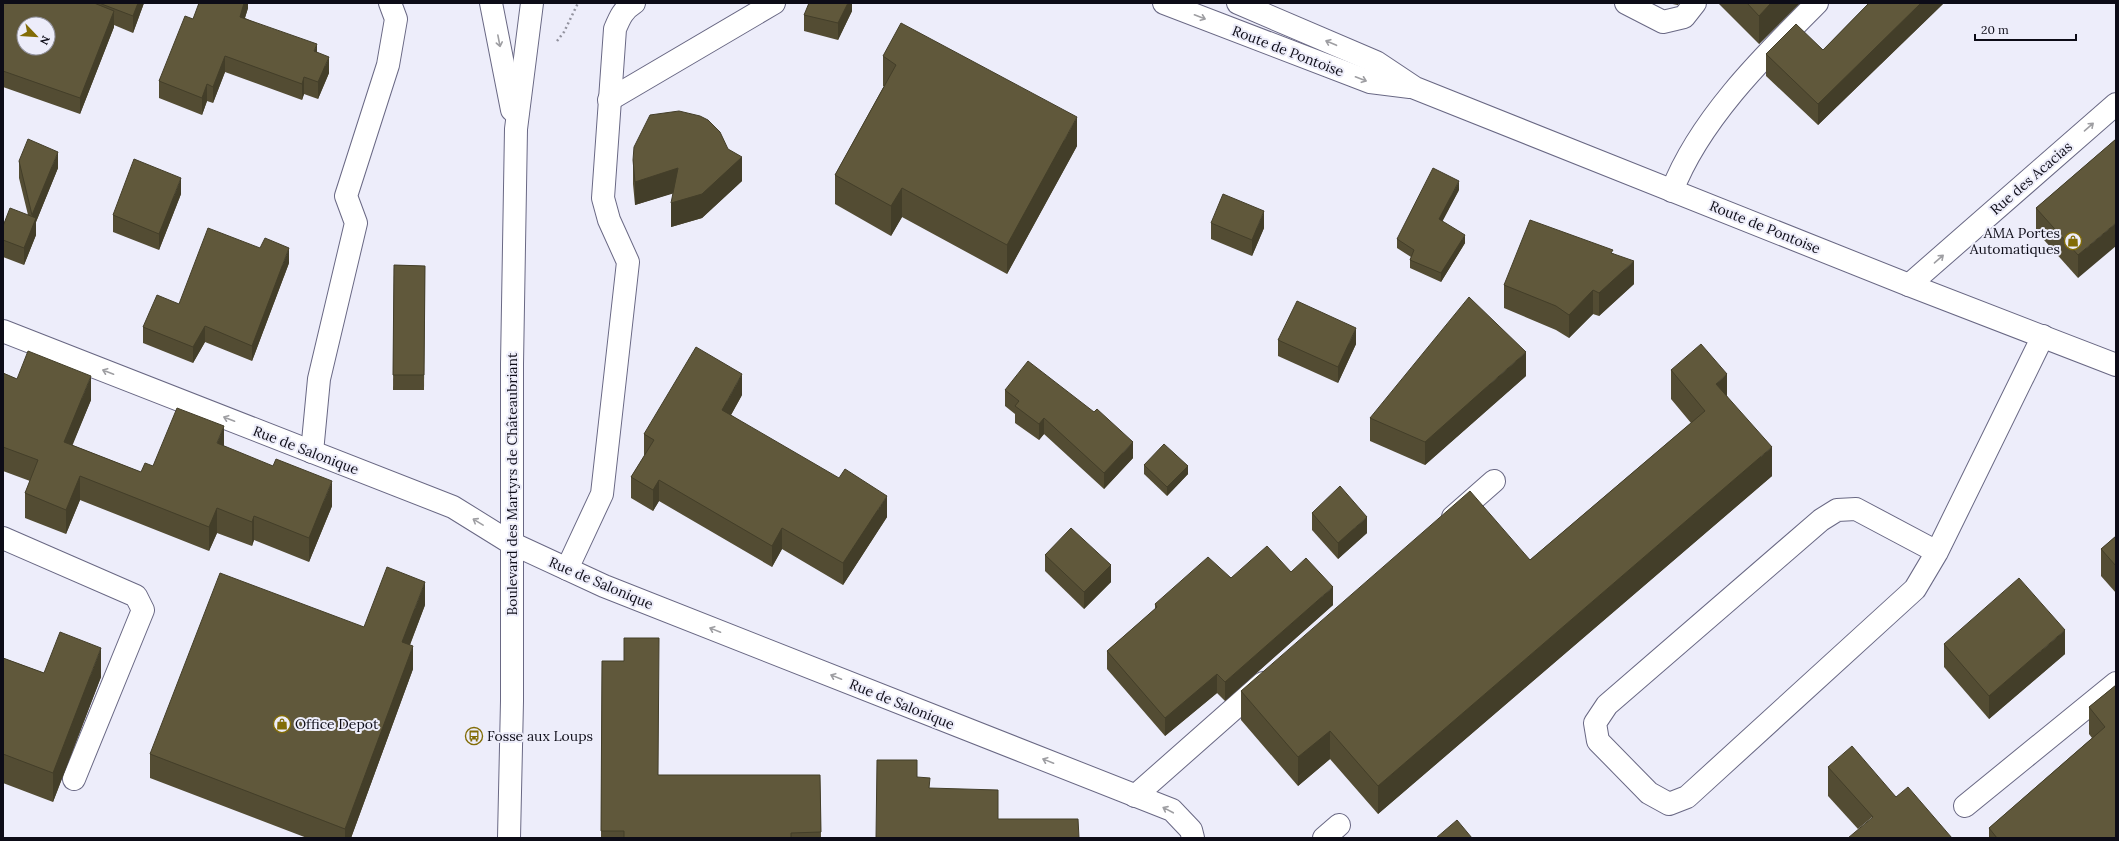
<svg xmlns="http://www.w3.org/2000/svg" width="2119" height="841" font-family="Lora,serif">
<rect width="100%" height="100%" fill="#ededfa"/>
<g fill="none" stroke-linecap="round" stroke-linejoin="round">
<g stroke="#696884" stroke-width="24">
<g id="minor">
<path d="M1626 3 1663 22 1684 17 1695 3"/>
<path d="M609 100 774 3"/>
<path d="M1672 191C1699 120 1764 56 1817 3"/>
<path d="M1909 285 2116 104"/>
<path d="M3 331 453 507 511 543 604 586 1172 810 1191 830 1193 838"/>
<path d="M312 452 319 379 356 223 346 196 388 65 396 19 390 3"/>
<path d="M1453 517 1494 481"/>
<path d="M3 538 136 596 143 610 74 779"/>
<path d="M1937 552 1856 509 1837 510 1821 520 1607 705 1595 723 1598 741 1649 793 1669 804 1687 797 1915 589 1937 552 2043 336"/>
<path d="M567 569 602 494 628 262 609 220 603 198 615 29C620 17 623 10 634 3"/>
<path d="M1135 796 1263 683"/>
<path d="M1965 806 2116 683"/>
<path d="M1324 838 1339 825"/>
</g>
</g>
<g stroke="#696884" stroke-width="24">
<g id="major">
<path d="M491 3 512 110"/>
<path d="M1164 3 1370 82 1410 87"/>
<path d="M1238 3 1376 62 1415 88 1909 285 2116 365"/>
<path d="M509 838 512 701V364L516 129 532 3"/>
</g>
</g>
<path stroke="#92929e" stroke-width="2.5" stroke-dasharray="2 3" stroke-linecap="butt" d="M557 41 564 32 578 3"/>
<use href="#minor" stroke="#fff" stroke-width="22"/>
<use href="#major" stroke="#fff" stroke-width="22"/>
</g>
<g fill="#534c33">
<path d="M3 3H144L133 33 114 25V27L80 114 3 87Z"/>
<path d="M248 3V8L245 18 317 52 329 73 318 99 304 94 302 100 225 72 213 103 207 101 202 115 159 98V81L193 19Z"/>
<path d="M852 3V11L838 40 804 31V15Z"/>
<path d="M1667 3H1679L1678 5Z"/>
<path d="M1718 3H1799V4L1759 44Z"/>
<path d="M1869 3H1944L1818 125 1766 76V54L1823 50Z"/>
<path d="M883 56 1077 146 1007 274 902 217 891 236 835 204V175L884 86H883Z"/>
<path d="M2116 139 2078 278 2036 231V208Z"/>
<path d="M633 160 742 181 702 218 671 227 673 193 635 205 633 184Z"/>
<path d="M19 161 58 168 36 222V235L24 265 3 257V226L28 215 19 178Z"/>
<path d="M1459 190 1442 221 1465 243 1441 282 1410 268V260L1411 257 1397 248V239Z"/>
<path d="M181 194 159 250 113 232V215Z"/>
<path d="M1211 223 1264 228 1252 256 1211 239Z"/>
<path d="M1613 253 1634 284 1599 316 1593 314 1569 338 1556 330 1504 308V285Z"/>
<path d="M289 263 252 361 205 342 193 363 143 343V327L179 304Z"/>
<path d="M394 265 425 266 424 390H393Z"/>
<path d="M1278 340 1356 344 1338 383 1278 356Z"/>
<path d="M1671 370 1727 396 1772 476 1378 814 1330 759 1298 786 1241 720V691L1530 560 1691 423 1671 399Z"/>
<path d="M3 373 17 379 91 400 72 445 141 472 153 466 224 446 332 506 309 562 254 540 252 546 217 533 209 551 80 500 66 534 25 518V493L30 481 3 471Z"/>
<path d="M1526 376 1425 465 1370 441V418Z"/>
<path d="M1005 390 1133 458 1104 489 1044 434 1039 440 1015 423V414L1005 406Z"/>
<path d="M742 395 731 415 887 517 843 585 782 549 772 567 659 501 653 511 631 498V477L645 455H644V434Z"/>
<path d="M1144 465 1188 474 1167 496 1144 474Z"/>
<path d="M1312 513 1367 533 1338 559 1312 530Z"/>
<path d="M2116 536V593L2101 576V549Z"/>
<path d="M1045 555 1111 582 1084 609 1045 571Z"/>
<path d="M1291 572 1333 605 1225 701 1217 693 1165 736 1107 669V651L1155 609V604L1231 578Z"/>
<path d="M425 605 410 645 413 669 351 838H307L150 778V754L364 627Z"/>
<path d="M624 638 658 775H820L821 838H601L602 661H624Z"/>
<path d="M1944 644 2065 654 1989 719 1944 667Z"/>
<path d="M3 658 44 673 101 677 53 802 3 783Z"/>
<path d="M2116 685V838H1989V828L2092 738 2089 734V707Z"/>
<path d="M1828 767 1896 797 1858 829 1828 796Z"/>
</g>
<g fill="#433e29">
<path d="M138 3H144L133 33V16Z"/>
<path d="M244 3H248V8L240 33V17Z"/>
<path d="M848 3H852V11L838 40V23Z"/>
<path d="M1771 3H1799V4L1759 44V16Z"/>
<path d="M1921 3H1944L1818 125V104Z"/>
<path d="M114 11V27L80 114V98Z"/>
<path d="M317 44V60L314 51Z"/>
<path d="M225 56V72L213 103V87Z"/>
<path d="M329 57V73L318 99V82Z"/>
<path d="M304 77V94L302 100V84Z"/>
<path d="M207 84V101L202 115V98Z"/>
<path d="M1077 117V146L1007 274V245Z"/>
<path d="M58 152V168L36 222V235L24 265V248L32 228V215Z"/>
<path d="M742 157V181L702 218 671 227V203Z"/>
<path d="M678 168V192L635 205V182Z"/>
<path d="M181 178V194L159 250V234Z"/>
<path d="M1459 181V190L1439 228V219Z"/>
<path d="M902 188V217L891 236V206Z"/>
<path d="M1264 211V228L1252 256V240Z"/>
<path d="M2116 223V246L2078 278V255Z"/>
<path d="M1465 235V243L1441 282V273Z"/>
<path d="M289 248V263L252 361V346Z"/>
<path d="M1634 261V284L1599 316V293Z"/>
<path d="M1593 290V314L1569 338V315Z"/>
<path d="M205 326V342L193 363V347Z"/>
<path d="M1356 328V344L1338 383V367Z"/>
<path d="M1526 352V376L1425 465V442Z"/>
<path d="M742 374V395L722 431V410Z"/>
<path d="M1727 374V403L1716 384Z"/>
<path d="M91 376V400L64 466V442Z"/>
<path d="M1044 418V434L1039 440V424Z"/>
<path d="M224 426V451L217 443Z"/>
<path d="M1133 442V458L1104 489V473Z"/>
<path d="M1772 447V476L1378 814V786Z"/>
<path d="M1188 466V474L1167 496V487Z"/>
<path d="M80 476V500L66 534V510Z"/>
<path d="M659 480V501L653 511V490Z"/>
<path d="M332 481V506L309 562V538Z"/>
<path d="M887 496V517L843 585V563Z"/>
<path d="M217 508V533L209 551V527Z"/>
<path d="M254 516V540L252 546V522Z"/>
<path d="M1367 517V533L1338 559V543Z"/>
<path d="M782 528V549L772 567V546Z"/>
<path d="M1111 565V582L1084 609V592Z"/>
<path d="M425 582V605L402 665V642Z"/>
<path d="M1333 587V605L1225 701V682Z"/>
<path d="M2065 630V654L1989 719V696Z"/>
<path d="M413 646V669L351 838H345V829Z"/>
<path d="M101 648V677L53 802V773Z"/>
<path d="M1217 674V693L1165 736V718Z"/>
<path d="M1330 731V759L1298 786V757Z"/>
</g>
<g fill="#60583b" stroke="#433e29" fill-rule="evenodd">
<path d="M3 3H94L114 11 80 98 3 71ZM24 24H48V48H24Z"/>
<path d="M99 3H138L133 16Z"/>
<path d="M199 3H244L240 17 317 44 314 51 329 57 318 82 304 77 302 84 225 56 213 87 207 84 202 98 159 81 185 16 193 19Z"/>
<path d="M809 3H848L838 23 804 15Z"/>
<path d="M1747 3H1771L1759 16Z"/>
<path d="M1869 3H1921L1818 104 1766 54 1796 24 1823 50Z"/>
<path d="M901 23 1077 117 1007 245 902 188 891 206 835 175 896 65 883 56Z"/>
<path d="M679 111 700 116 708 120 720 132 728 149 742 157 702 194 671 203 678 168 635 182 633 160 634 147 650 115Z"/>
<path d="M28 139 58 152 32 215 19 161Z"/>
<path d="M2116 139V223L2078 255 2036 208Z"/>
<path d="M134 159 181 178 159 234 113 215Z"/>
<path d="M1433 168 1459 181 1439 219 1465 235 1441 273 1410 260 1414 250 1397 239Z"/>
<path d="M1223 194 1264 211 1252 240 1211 223Z"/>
<path d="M10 208 36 218 24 248 3 240V226Z"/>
<path d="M1530 220 1613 250 1611 253 1634 261 1599 293 1593 290 1569 315 1556 306 1504 285Z"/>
<path d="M208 228 260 248 265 238 289 248 252 346 205 326 193 347 143 327 157 295 179 304Z"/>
<path d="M394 265 425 266 424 375H393Z"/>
<path d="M1469 297 1526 352 1425 442 1370 418Z"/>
<path d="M1297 301 1356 328 1338 367 1278 340Z"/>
<path d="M1701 344 1727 374 1716 384 1772 447 1378 786 1330 731 1298 757 1241 691 1470 491 1530 560 1705 411 1671 370Z"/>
<path d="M696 347 742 374 722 410 839 478 845 469 887 496 843 563 782 528 772 546 659 480 653 490 631 477 654 440 644 434Z"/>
<path d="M28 351 91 376 64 442 141 472 145 463 153 466 177 408 224 426 217 443 273 466 276 459 332 481 309 538 254 516 252 522 217 508 209 527 80 476 66 510 25 493 38 460 3 447V373L17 379Z"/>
<path d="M1028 361 1094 412 1097 409 1133 442 1104 473 1044 418 1039 424 1015 406 1019 401 1005 390Z"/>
<path d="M1164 444 1188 466 1167 487 1144 465Z"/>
<path d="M1340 486 1367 517 1338 543 1312 513Z"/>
<path d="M1071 528 1111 565 1084 592 1045 555Z"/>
<path d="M2116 536V566L2101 549Z"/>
<path d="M1267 546 1291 572 1306 558 1333 587 1225 682 1217 674 1165 718 1107 651 1157 607 1155 604 1208 557 1231 578Z"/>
<path d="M387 567 425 582 402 642 413 646 345 829 150 754 220 573 364 627Z"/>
<path d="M2019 578 2065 630 1989 696 1944 644Z"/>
<path d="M60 632 101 648 53 773 3 754V658L44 673Z"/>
<path d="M624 638H659L658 775H820L821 832 791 833V838H624V831H601L602 661H624Z"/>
<path d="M2116 685V838H1997L1989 828 2105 727 2089 707Z"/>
<path d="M1852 746 1896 797 1908 787 1952 838H1848L1873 817 1828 767Z"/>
<path d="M877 760H917V777L930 778 929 788 998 790V819H1078L1079 838H876Z"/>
<path d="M1457 820 1472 838H1436Z"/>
</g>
<defs><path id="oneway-shaft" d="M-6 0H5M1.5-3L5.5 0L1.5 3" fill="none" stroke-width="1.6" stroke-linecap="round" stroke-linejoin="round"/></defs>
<g stroke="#9e9ea2">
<use href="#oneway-shaft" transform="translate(1200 17) rotate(21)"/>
<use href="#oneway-shaft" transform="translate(499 41) rotate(79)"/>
<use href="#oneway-shaft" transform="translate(1331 43) rotate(-157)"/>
<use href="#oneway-shaft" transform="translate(1361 79) rotate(21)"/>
<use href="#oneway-shaft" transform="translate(2089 127) rotate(-41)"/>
<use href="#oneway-shaft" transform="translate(1939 259) rotate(-41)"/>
<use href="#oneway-shaft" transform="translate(108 372) rotate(-159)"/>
<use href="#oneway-shaft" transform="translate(229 419) rotate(-159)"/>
<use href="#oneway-shaft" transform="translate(478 522) rotate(-149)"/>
<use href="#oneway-shaft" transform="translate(715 630) rotate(-158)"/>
<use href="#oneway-shaft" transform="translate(836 677) rotate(-158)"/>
<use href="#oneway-shaft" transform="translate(1048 761) rotate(-158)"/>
<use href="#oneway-shaft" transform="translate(1168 810) rotate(-152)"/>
</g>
<defs>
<g id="shop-ring" transform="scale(0.9)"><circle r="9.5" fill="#ededfa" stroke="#826c06" stroke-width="1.5"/><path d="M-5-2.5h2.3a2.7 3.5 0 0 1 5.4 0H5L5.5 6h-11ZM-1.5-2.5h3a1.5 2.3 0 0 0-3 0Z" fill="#826c06"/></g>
<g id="bus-ring" transform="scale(0.9)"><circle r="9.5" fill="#ededfa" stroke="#826c06" stroke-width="1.5"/><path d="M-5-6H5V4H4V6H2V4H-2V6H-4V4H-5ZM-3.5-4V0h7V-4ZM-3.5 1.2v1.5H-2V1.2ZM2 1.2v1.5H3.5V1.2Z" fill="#826c06"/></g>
</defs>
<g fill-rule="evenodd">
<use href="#shop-ring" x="2073" y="241"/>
<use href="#shop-ring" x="282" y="724"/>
<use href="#bus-ring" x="474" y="736"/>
</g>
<g text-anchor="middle" stroke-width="4" stroke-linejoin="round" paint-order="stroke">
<g font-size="14" fill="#0d0c17" stroke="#ededfa">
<text transform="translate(1288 51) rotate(21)" y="5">Route de Pontoise</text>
<text transform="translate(2031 178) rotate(-41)" y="5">Rue des Acacias</text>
<text transform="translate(1765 227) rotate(22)" y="5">Route de Pontoise</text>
<text transform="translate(306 450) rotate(21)" y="5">Rue de Salonique</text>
<text transform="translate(512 484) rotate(-90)" y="5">Boulevard des Martyrs de Châteaubriant</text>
<text transform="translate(601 583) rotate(23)" y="5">Rue de Salonique</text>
<text transform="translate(902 704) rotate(22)" y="5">Rue de Salonique</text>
</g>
<g font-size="14" fill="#0d0c17" stroke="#ededfa" text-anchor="start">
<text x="2060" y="238" text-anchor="end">AMA Portes<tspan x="2060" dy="16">Automatiques</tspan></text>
<text x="295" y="729">Office Depot</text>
<text x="487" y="741">Fosse aux Loups</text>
</g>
</g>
<rect width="2119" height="841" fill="none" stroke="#0d0c17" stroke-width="8"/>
<g transform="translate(36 36) rotate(115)"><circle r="19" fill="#ededfa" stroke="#93939f"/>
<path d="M0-3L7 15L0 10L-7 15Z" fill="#826c06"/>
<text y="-6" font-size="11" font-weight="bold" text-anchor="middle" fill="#0d0c17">N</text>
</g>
<path d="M1975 34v6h101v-6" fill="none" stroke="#0d0c17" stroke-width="2"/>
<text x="1981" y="34" font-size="12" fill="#0d0c17" stroke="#ededfa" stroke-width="3" paint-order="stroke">20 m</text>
</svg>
